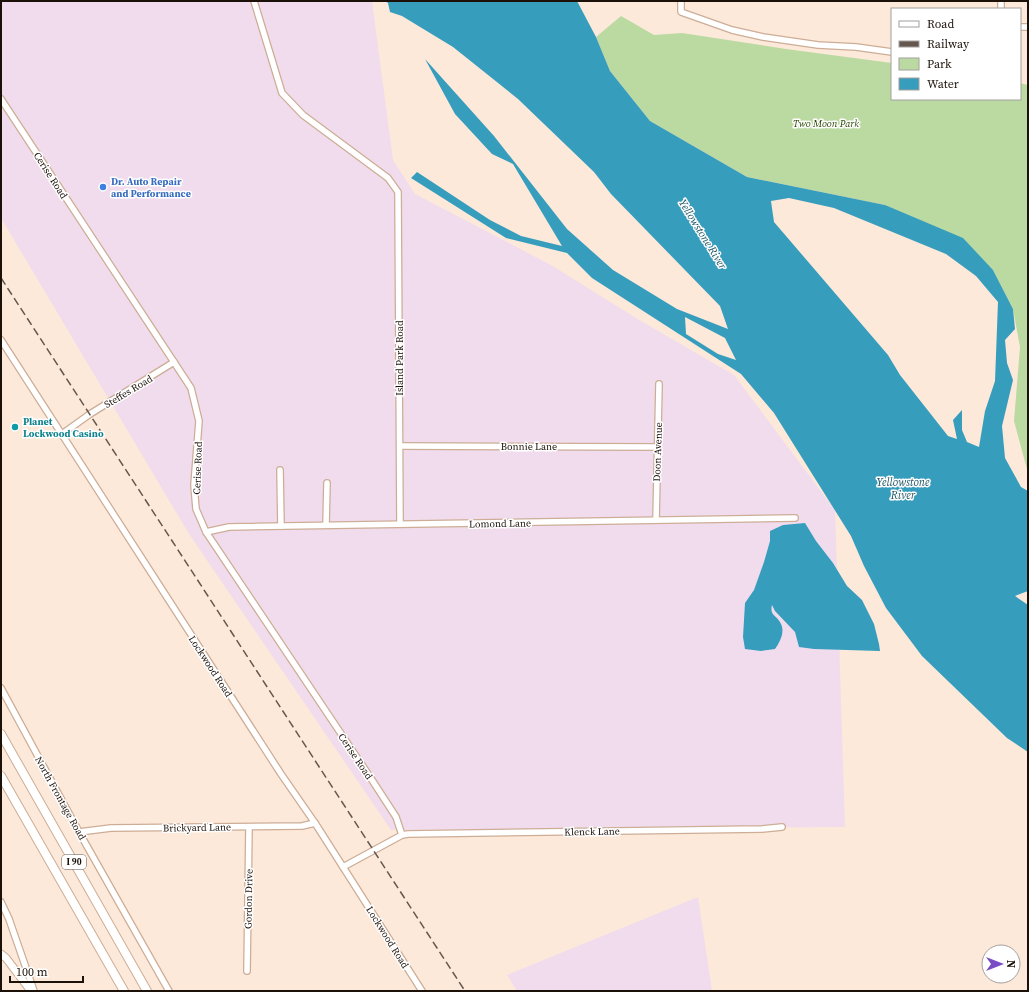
<svg xmlns="http://www.w3.org/2000/svg" width="1029" height="992" font-family="'Source Serif 4',serif">
<rect width="100%" height="100%" fill="#fde9da"/>
<g fill="#f0dcec">
<path d="M1 1H372L393 160 415 194 551 265 636 318 734 375 835 510 845 827 391 830 189 534 1 218Z"/>
<path d="M698 897 712 991H517L507 975Z"/>
</g>
<path fill="#bbdaa2" d="M621 16 654 35 682 33 786 49 892 63V99H1020V83L1028 85V473L1014 421 1020 347 1013 309 993 270 885 205 747 177 650 121 610 71 596 37Z"/>
<g fill="#369dbd" fill-rule="evenodd">
<path d="M385 1H577L596 37 610 71 650 121 747 177 885 205 963 238 993 270 1013 309 1015 329 1005 340 1007 363 1013 380 1002 426 1005 458 1021 487 1028 491V591L1015 596 1028 605V752L1007 738 922 656 886 608 864 566 851 536 774 413 741 374 592 278 567 253 506 238 411 178 417 172 490 220 521 236 562 246 513 164 492 154 455 114 425 59 494 136 567 229 613 270 677 309 728 329 720 306 611 194 594 172 518 99 453 47 402 16 390 12 388 3ZM789 198 834 208 946 254 976 276 998 302 995 381 985 411 979 447 967 442 962 430V410L953 420 957 439 948 436 900 375 888 355 774 222 771 201ZM685 317 725 338 736 360 718 354 686 334Z"/>
<path d="M805 523 816 541 833 563 847 586 862 600 874 624 879 644 880 651 814 649 799 647 795 632 775 611 772 605C769 616 778 616 781 624 785 632 780 642 775 649L761 651 745 649 743 637 745 603 754 590 764 562 770 541V531L783 525Z"/>
</g>
<g fill="none" stroke-linecap="round" stroke-linejoin="round">
<g stroke="#cdad96" stroke-width="8">
<g id="minor">
<path d="M254 1 282 93 303 115 388 178 398 192 400 524"/>
<path d="M681 1V12L732 30 763 37 818 45 856 47 892 52"/>
<path d="M1001 1V9"/>
<path d="M1020 27H1028"/>
<path d="M1 99 191 388 199 421 194 485 196 509 206 532 372 780 396 817 402 835"/>
<path d="M1 340 281 774 315 823 422 991"/>
<path d="M62 434 90 414 174 362"/>
<path d="M400 446 657 447"/>
<path d="M280 470 281 526"/>
<path d="M656 520 659 384"/>
<path d="M326 525 327 483"/>
<path d="M206 532 229 527 795 518"/>
<path d="M1 688 79 832 169 991"/>
<path d="M79 832 111 828 302 826 315 823"/>
<path d="M343 867 402 835 408 834 762 829 782 827"/>
<path d="M1 902 9 919 34 991"/>
<path d="M247 971 249 827"/>
</g>
</g>
<g stroke="#cdad96" stroke-width="9">
<path id="major" d="M1 954 6 958 31 991"/>
</g>
<g stroke="#cdad96" stroke-width="10">
<g id="highway">
<path d="M1 734 147 991"/>
<path d="M1 776 124 991"/>
</g>
</g>
<use href="#minor" stroke="#fff" stroke-width="5.5"/>
<use href="#major" stroke="#fff" stroke-width="7"/>
<use href="#highway" stroke="#fff" stroke-width="8"/>
<path stroke="#65574d" stroke-width="1.5" stroke-dasharray="8 4" stroke-linecap="butt" d="M1 278 465 991"/>
</g>
<circle fill="#3f7fe0" stroke="#fff" stroke-width="1.5" cx="103" cy="187" r="4"/>
<circle fill="#0f9aa8" stroke="#fff" stroke-width="1.5" cx="15" cy="427" r="4"/>
<g text-anchor="middle" stroke-width="3" stroke-linejoin="round" paint-order="stroke">
<rect fill="#fff" stroke="#605853" stroke-width="1" x="62" y="855" width="24" height="14" rx="3"/>
<g font-size="9" font-weight="bold" fill="#1c1109">
<text x="74" y="865">I 90</text>
</g>
<g font-size="10" font-style="italic" fill="#294502" stroke="#fff">
<text x="826" y="127">Two Moon Park</text>
</g>
<g font-size="10" fill="#1c1109" stroke="#fff">
<text transform="translate(51 175) rotate(57)" y="4">Cerise Road</text>
<text transform="translate(399 358) rotate(-90)" y="4">Island Park Road</text>
<text transform="translate(128 391) rotate(-31)" y="4">Steffes Road</text>
<text x="529" y="450">Bonnie Lane</text>
<text transform="translate(657 452) rotate(-88)" y="4">Doon Avenue</text>
<text transform="translate(197 468) rotate(-88)" y="4">Cerise Road</text>
<text transform="translate(500 523) rotate(-1)" y="4">Lomond Lane</text>
<text transform="translate(211 666) rotate(57)" y="4">Lockwood Road</text>
<text transform="translate(356 756) rotate(56)" y="4">Cerise Road</text>
<text transform="translate(61 798) rotate(61)" y="4">North Frontage Road</text>
<text transform="translate(197 827) rotate(-1)" y="4">Brickyard Lane</text>
<text transform="translate(592 831) rotate(-1)" y="4">Klenck Lane</text>
<text transform="translate(248 899) rotate(-89)" y="4">Gordon Drive</text>
<text transform="translate(388 937) rotate(58)" y="4">Lockwood Road</text>
</g>
<g font-size="10" font-weight="bold" fill="#366cbe" stroke="#fff" text-anchor="start">
<text x="111" y="185">Dr. Auto Repair<tspan x="111" dy="12">and Performance</tspan></text>
</g>
<g font-size="10" font-weight="bold" fill="#0d838f" stroke="#fff" text-anchor="start">
<text x="23" y="425">Planet<tspan x="23" dy="12">Lockwood Casino</tspan></text>
</g>
<g font-size="11" font-style="italic" fill="#1c5365" stroke="#fff">
<text transform="translate(703 234) rotate(58)" y="4">Yellowstone River</text>
<text x="903" y="486">Yellowstone<tspan x="903" dy="13">River</tspan></text>
</g>
</g>
<rect width="1029" height="992" fill="none" stroke="#1c1109" stroke-width="4"/>
<rect x="891" y="8" width="130" height="92" fill="#ffffff" stroke="#a4a09d"/>
<rect x="899" y="21" width="20" height="6" fill="#ffffff" stroke="#a4a09d"/>
<text x="927" y="28" font-size="12" fill="#1c1109">Road</text>
<rect x="899" y="41" width="20" height="6" fill="#65574d" stroke="#a4a09d"/>
<text x="927" y="48" font-size="12" fill="#1c1109">Railway</text>
<rect x="899" y="58" width="20" height="12" fill="#bbdaa2" stroke="#a4a09d"/>
<text x="927" y="68" font-size="12" fill="#1c1109">Park</text>
<rect x="899" y="78" width="20" height="12" fill="#369dbd" stroke="#a4a09d"/>
<text x="927" y="88" font-size="12" fill="#1c1109">Water</text>
<g transform="translate(1001 964) rotate(90)"><circle r="19" fill="#ffffff" stroke="#a4a09d"/>
<path d="M0-3L7 15L0 10L-7 15Z" fill="#784dc5"/>
<text y="-6" font-size="11" font-weight="bold" text-anchor="middle" fill="#1c1109">N</text>
</g>
<path d="M10 976v6h73v-6" fill="none" stroke="#1c1109" stroke-width="2"/>
<text x="16" y="976" font-size="12" fill="#1c1109" stroke="#ffffff" stroke-width="3" paint-order="stroke">100 m</text>
</svg>
